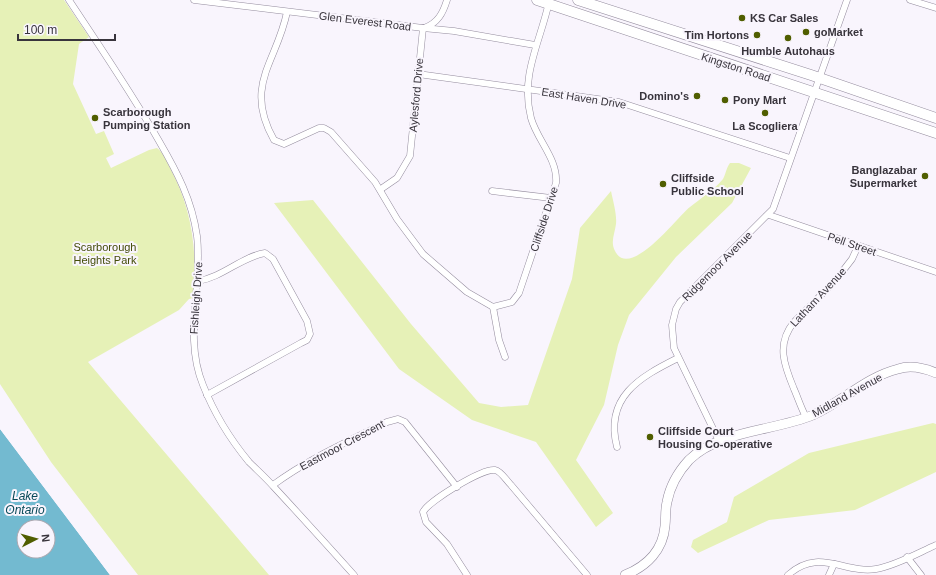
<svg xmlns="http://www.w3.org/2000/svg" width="936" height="575" font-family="Arial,sans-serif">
<rect width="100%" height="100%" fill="#f9f5fd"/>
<g fill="#e6f1b7">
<path d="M0 0H64L89 37 79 44 73 84 96 134 104 131 114 154 106 158 111 168 149 150 157 148C163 152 167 162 170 168 192 208 198 253 193 298L189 299 179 310 88 362 269 575H138L51 462 0 384Z"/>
<path d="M730 163H739L751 168 732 203 676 257 629 315 618 345 604 405 576 460 613 513 596 527 536 442 472 420 399 369 274 203 313 200 411 324 479 403 501 407 528 405 572 279 580 228 611 191C613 201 617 214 616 224 615 233 610 242 615 251 630 281 679 215 690 207 701 198 714 190 723 179 726 174 726 168 730 163Z"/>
<path d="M933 423 936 424V472L855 510 769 520 698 553 691 547 693 540 727 522 734 497 809 453Z"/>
</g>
<path fill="#73bad0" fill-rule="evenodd" d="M0 429 110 575H0ZM24 527H48V551H24Z"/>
<path fill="#f9f5fd" d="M3 419 1 427 112 575H110L0 429Z"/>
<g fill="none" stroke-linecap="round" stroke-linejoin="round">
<g stroke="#948c9e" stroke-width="7">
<g id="street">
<path d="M69 0C100 47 131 92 159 141 177 172 192 200 197 236 203 286 183 337 203 385 214 413 230 439 249 462 257 470 266 478 273 486 300 515 327 545 354 575"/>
<path d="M194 0 423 28 454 31 535 45"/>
<path d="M910 0 936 8"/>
<path d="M287 12C277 62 243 85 274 140L284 144 319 128H324L331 132 375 182 397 219 423 254 467 292 493 307 512 302 519 293 556 183C558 159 537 140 531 118 520 75 540 43 549 2"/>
<path d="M424 28C438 23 443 13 447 0"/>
<path d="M418 74 619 102 790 158"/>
<path d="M381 189 397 178 410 156 423 28"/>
<path d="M492 191 551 198"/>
<path d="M769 215 936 272"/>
<path d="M198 281C223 277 241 257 265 253L273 259 307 321 310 334 307 340 301 343 207 395"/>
<path d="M493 307 499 340 505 357"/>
<path d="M806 417C801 408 798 398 794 389 784 365 776 344 794 322L835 281 852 259 858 246"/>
<path d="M719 441 674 348 672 325 676 309 680 302 773 209 847 0"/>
<path d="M617 447C604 397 640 377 678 358"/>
<path d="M273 485C308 459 349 441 387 422L398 419 405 422 457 487"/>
<path d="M907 557 921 575"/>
<path d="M467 575 447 544 426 522 423 512C429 501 482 468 495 470 501 471 506 480 511 485L587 575"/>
<path d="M788 575C819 547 844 574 876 569 895 566 918 553 936 545"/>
<path d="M829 575 834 564"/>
</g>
</g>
<g stroke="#948c9e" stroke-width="10">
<path id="secondary" d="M625 575C647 566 663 550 665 526 666 518 665 510 667 502 670 486 678 472 689 460 719 430 775 431 813 415 842 402 866 377 898 369 910 365 924 368 936 373"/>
</g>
<g stroke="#948c9e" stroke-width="11">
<g id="primary">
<path d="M537 0 936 133"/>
<path d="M578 0 811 75 936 118"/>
</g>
</g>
<use href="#street" stroke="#fff" stroke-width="6"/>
<use href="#secondary" stroke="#fff" stroke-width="9"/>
<use href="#primary" stroke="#fff" stroke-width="10"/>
</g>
<g fill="#505e00" stroke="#f9f5fd" stroke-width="1.5">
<circle cx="742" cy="18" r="4"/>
<circle cx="806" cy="32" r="4"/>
<circle cx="757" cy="35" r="4"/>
<circle cx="788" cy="38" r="4"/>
<circle cx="697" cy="96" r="4"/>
<circle cx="725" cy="100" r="4"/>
<circle cx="765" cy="113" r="4"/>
<circle cx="95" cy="118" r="4"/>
<circle cx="925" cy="176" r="4"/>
<circle cx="663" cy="184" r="4"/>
<circle cx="650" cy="437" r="4"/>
</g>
<g text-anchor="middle" stroke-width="4" stroke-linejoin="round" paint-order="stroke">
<g font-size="11" font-weight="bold" fill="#38343c" stroke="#f9f5fd" text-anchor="start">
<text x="750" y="22">KS Car Sales</text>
<text x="814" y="36">goMarket</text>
<text x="749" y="39" text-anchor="end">Tim Hortons</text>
<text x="788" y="55" text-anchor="middle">Humble Autohaus</text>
<text x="689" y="100" text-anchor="end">Domino's</text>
<text x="733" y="104">Pony Mart</text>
<text x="103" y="116">Scarborough<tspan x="103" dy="13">Pumping Station</tspan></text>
<text x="765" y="130" text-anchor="middle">La Scogliera</text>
<text x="917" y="174" text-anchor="end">Banglazabar<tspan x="917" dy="13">Supermarket</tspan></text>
<text x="671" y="182">Cliffside<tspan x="671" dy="13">Public School</tspan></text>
<text x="658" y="435">Cliffside Court<tspan x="658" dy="13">Housing Co-operative</tspan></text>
</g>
<g font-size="11" fill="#38343c" stroke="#f9f5fd">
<text transform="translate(365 21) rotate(7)" y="4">Glen Everest Road</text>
<text transform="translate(736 67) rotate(18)" y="4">Kingston Road</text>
<text transform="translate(416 95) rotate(-85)" y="4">Aylesford Drive</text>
<text transform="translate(584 98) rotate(9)" y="4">East Haven Drive</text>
<text transform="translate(544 219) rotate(-72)" y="4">Cliffside Drive</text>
<text transform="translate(852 244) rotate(19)" y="4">Pell Street</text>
<text transform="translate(717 266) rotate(-45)" y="4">Ridgemoor Avenue</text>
<text transform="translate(818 297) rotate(-47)" y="4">Latham Avenue</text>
<text transform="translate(196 298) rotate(-86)" y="4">Fishleigh Drive</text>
<text transform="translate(847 395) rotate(-29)" y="4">Midland Avenue</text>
<text transform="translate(342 445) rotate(-28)" y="4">Eastmoor Crescent</text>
</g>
<g font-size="11" fill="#444c09" stroke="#f9f5fd">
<text x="105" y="251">Scarborough<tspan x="105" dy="13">Heights Park</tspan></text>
</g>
<g font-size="12" font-style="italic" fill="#084958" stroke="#f9f5fd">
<text x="25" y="500">Lake<tspan x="25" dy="14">Ontario</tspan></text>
</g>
</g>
<g transform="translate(36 539) rotate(84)"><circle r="19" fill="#f9f5fd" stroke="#aca8b0"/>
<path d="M0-3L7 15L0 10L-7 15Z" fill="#505e00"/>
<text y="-6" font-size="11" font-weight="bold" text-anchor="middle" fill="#38343c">N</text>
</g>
<path d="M18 34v6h97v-6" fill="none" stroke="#38343c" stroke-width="2"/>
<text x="24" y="34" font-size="12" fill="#38343c" stroke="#f9f5fd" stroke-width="3" paint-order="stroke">100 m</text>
</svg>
